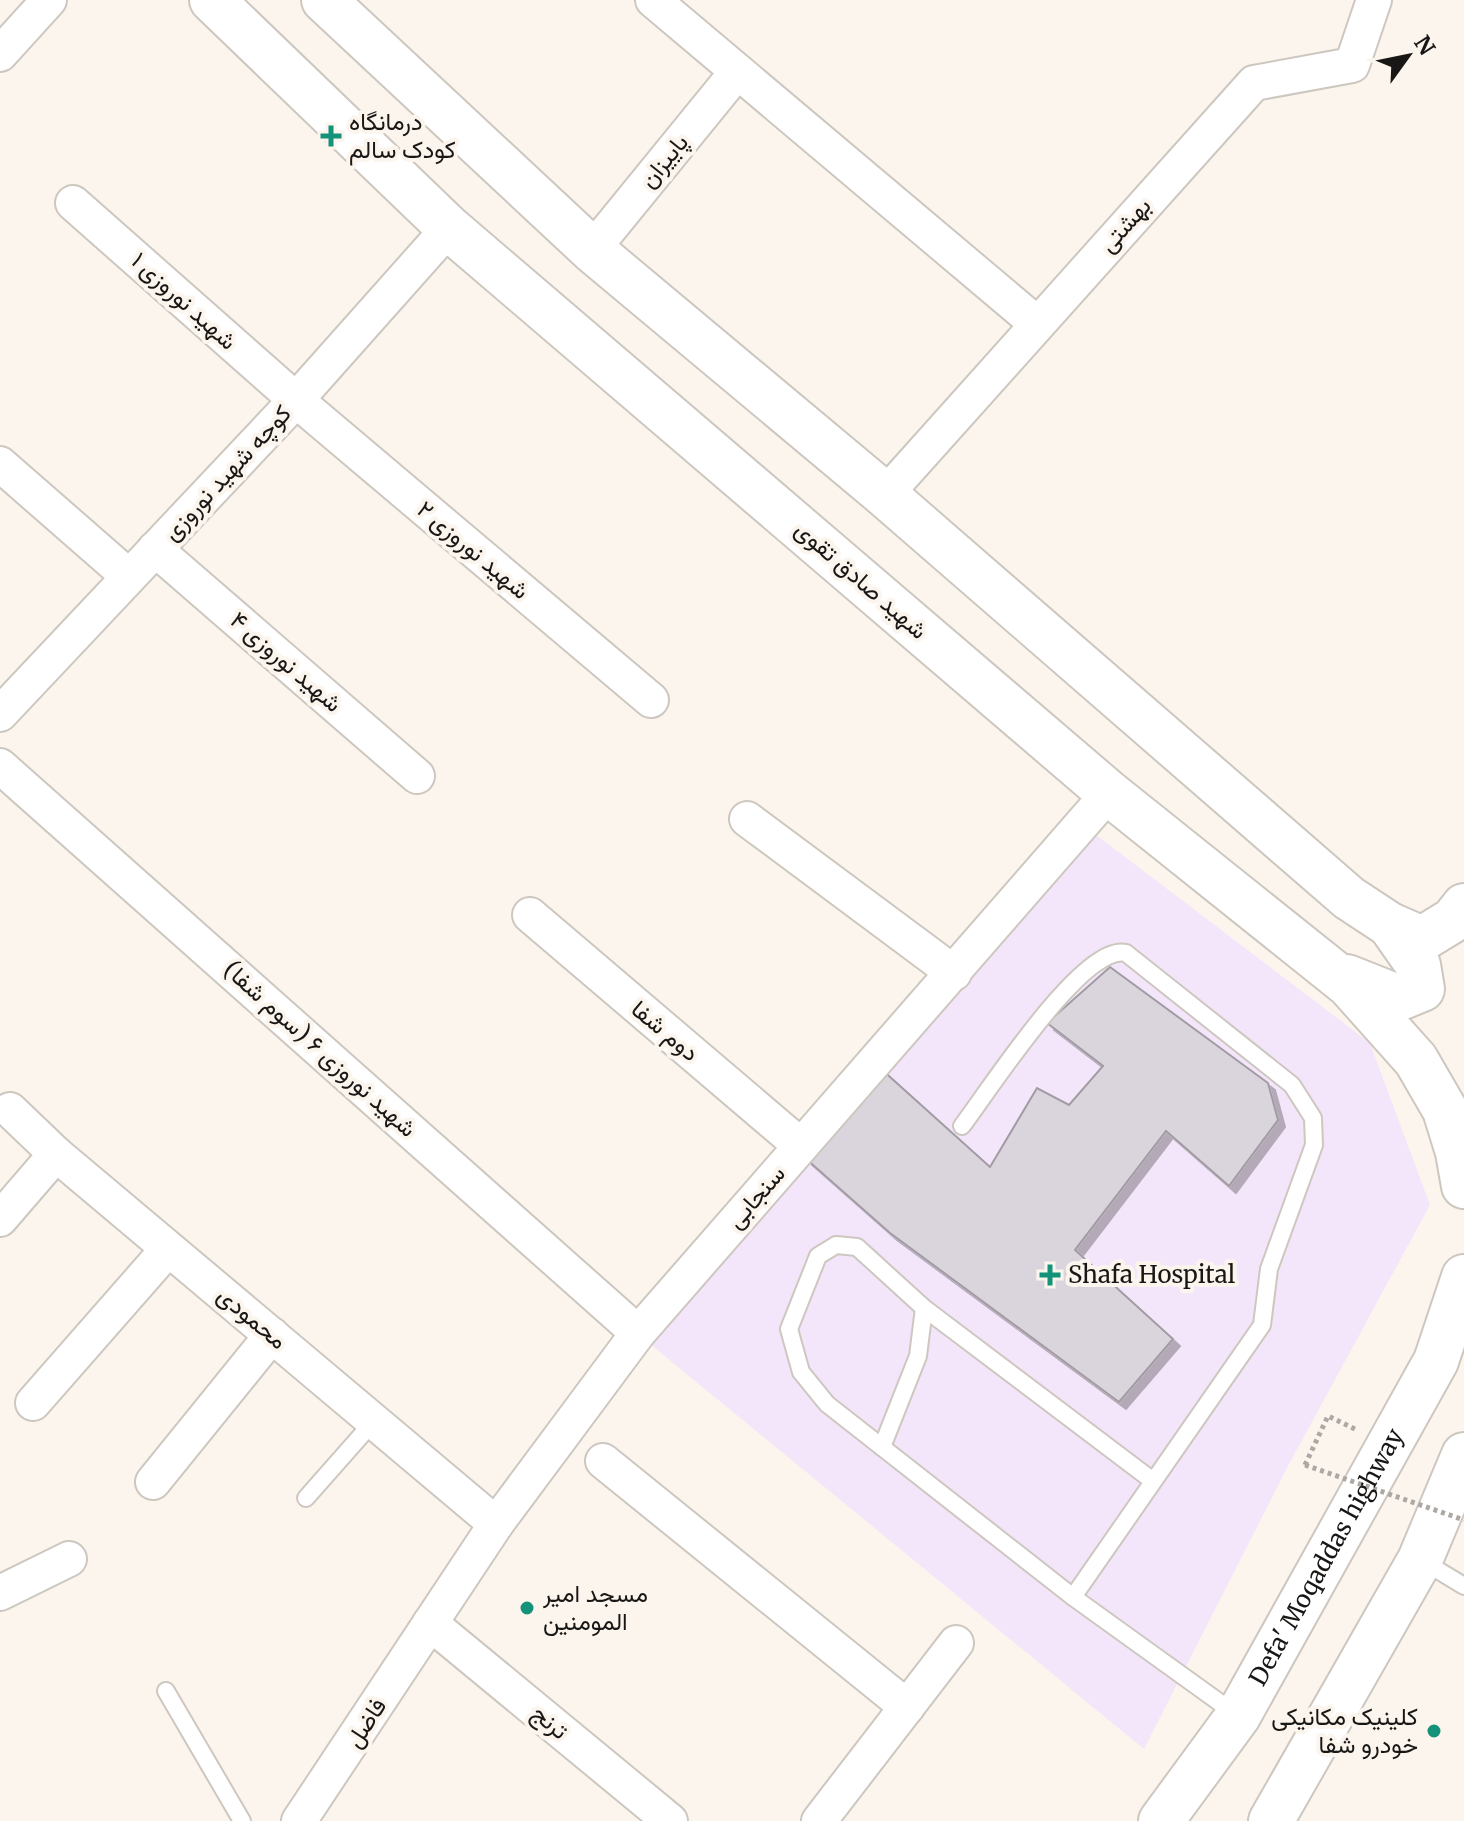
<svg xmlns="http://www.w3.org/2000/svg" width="1464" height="1821" font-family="Merriweather,Vazirmatn,serif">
<defs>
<filter id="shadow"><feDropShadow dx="7" dy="7" stdDeviation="0" flood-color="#0004"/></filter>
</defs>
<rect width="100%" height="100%" fill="#fbf5ee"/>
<path fill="#f4e6fa" d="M1083 825 1370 1043 1430 1205 1288 1466 1144 1749 650 1344Z"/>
<path fill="#dad5dd" stroke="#a19ca3" stroke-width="2" filter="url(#shadow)" d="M1110 967 1268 1083 1278 1120 1229 1186 1166 1131 1075 1250 1173 1339 1119 1402 890 1233 805 1158 880 1068 990 1167 1037 1088 1069 1105 1103 1066 1047 1023Z"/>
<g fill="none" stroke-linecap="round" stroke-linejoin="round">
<g stroke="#cdc7c0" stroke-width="20">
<g id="lane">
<path d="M962 1126C988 1092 1084 942 1126 953L1292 1085 1313 1118 1314 1145 1269 1269 1262 1325 1073 1597"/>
<path d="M882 1447 918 1356 924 1308"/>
<path d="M1153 1481 924 1308 857 1247 836 1245 818 1256 789 1329 801 1372 827 1404 1073 1597 1237 1715"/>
<path d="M306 1498 374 1421"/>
<path d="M1421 1560 1464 1586"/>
<path d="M166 1691 242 1821"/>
</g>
</g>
<g stroke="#cdc7c0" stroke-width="38">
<g id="street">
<path d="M653 0 1036 323"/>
<path d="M0 54 49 0"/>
<path d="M73 203 296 400 651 700"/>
<path d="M592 250 737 72"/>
<path d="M0 464 127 575"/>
<path d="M885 495 1254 83 1352 65 1374 0"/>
<path d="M155 549 417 776"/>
<path d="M0 714 296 400 449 228"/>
<path d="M0 766 638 1333"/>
<path d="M747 819 954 973"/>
<path d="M530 915 801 1146"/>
<path d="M10 1110 56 1154 496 1524"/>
<path d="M0 1219 56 1154"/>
<path d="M33 1403 168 1249"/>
<path d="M603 1461 907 1707"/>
<path d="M153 1482 272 1335"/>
<path d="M0 1593 69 1559"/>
<path d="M430 1623 670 1821"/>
<path d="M299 1821 496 1524 638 1333 1109 793"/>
<path d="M819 1821 956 1643"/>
</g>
</g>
<g stroke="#cdc7c0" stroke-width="48">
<g id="secondary">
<path d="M212 0 449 228 1109 793 1349 985 1416 1060 1445 1110 1458 1152 1464 1186"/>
<path d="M324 0 592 250 885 495 1349 898 1390 925 1422 939 1453 920 1464 906"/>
<path d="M1347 977 1400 998 1422 989 1418 965 1390 925"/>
</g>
</g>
<g stroke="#cdc7c0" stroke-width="48">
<g id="highway">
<path id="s1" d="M1161 1821 1238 1716 1436 1361 1464 1277"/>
<path d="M1271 1821 1420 1560 1464 1455"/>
</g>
</g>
<path stroke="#ada8a3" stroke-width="5" stroke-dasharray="4 4" stroke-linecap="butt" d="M1305 1465 1328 1416 1355 1429"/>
<use href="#lane" stroke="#fff" stroke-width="16"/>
<use href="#street" stroke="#fff" stroke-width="34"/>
<use href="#secondary" stroke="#fff" stroke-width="44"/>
<use href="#highway" stroke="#fff" stroke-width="44"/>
<path stroke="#ada8a3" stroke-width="5" stroke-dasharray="4 4" stroke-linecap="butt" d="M1305 1465 1464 1520"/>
</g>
<g fill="#15937a" stroke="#fbf5ee" stroke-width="3">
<path d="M327 124h8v8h8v8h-8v8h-8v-8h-8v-8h8z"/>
<path d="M1046 1263h8v8h8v8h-8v8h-8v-8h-8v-8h8z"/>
<circle cx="527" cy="1608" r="8"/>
<circle cx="1434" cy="1731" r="8"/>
</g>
<g text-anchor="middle" stroke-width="8" stroke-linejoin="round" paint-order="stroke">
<g font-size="24" fill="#191715" stroke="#fbf5ee" text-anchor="start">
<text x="349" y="130">درمانگاه<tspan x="349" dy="28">کودک سالم</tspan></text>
<text x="1068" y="1283">Shafa Hospital</text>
<text x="543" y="1602">مسجد امیر<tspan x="543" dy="28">المومنین</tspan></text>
<text x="1418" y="1725" text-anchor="end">کلینیک مکانیکی<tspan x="1418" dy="28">خودرو شفا</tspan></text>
</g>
<g font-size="24" fill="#191715" stroke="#fbf5ee">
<text transform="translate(664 161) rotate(-51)" y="8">پاییزان</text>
<text transform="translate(1125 225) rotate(-48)" y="8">بهشتی</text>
<text transform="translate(184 301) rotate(42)" y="8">شهید نوروزی ۱</text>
<text transform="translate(227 473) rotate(-47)" y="8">کوچه شهید نوروزی</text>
<text transform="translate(473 550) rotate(40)" y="8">شهید نوروزی ۲</text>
<text transform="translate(861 580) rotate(41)" y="8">شهید صادق تقوی</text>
<text transform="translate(286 662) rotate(41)" y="8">شهید نوروزی ۴</text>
<text transform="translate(665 1031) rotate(40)" y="8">دوم شفا</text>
<text transform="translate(320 1049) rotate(42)" y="8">شهید نوروزی ۶ (سوم شفا)</text>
<text transform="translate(756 1197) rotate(-49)" y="8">سنجابی</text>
<text transform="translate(252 1318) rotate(40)" y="8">محمودی</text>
<text dy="8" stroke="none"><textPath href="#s1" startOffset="312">Defa' Moqaddas highway</textPath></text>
<text transform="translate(550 1722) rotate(40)" y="8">ترنج</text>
<text transform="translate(366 1723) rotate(-57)" y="8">فاضل</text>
</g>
</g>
<g transform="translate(1408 56) rotate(57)" stroke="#fbf5ee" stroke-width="6" paint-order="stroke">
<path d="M0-6L14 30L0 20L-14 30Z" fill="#191715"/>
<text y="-12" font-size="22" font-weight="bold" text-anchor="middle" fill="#191715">N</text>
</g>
</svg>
